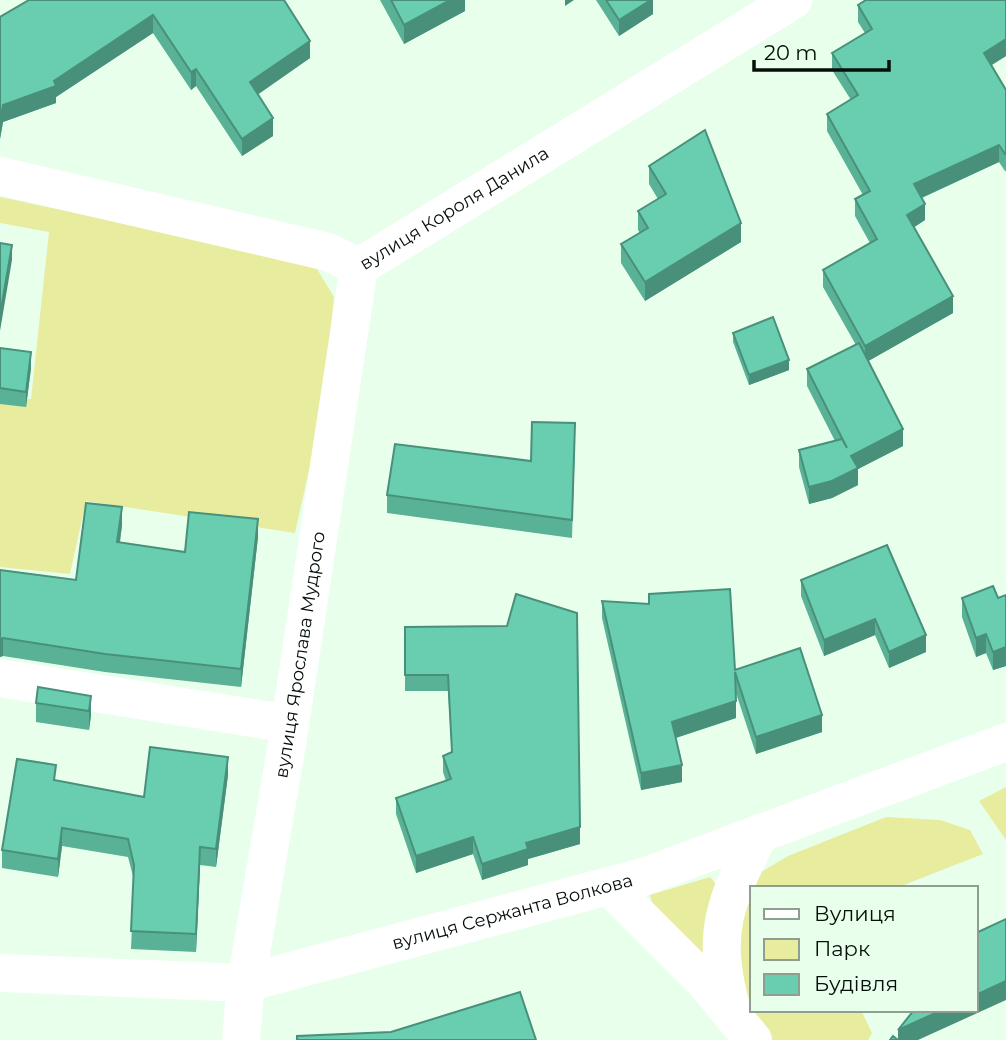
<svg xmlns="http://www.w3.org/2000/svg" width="1006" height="1040" font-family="Montserrat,sans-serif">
<rect width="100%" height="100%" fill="#e8ffec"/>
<g fill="#e8ec9e">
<path d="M0 197 314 264 334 297 322 412 295 533 86 501 70 574 0 567V394L31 399 49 232 0 223Z"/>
<path d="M1006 787V840L979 801Z"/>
<path d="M886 817 940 820 970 830 983 854 896 888H752V1010H861L872 1033 868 1040H767L745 1011 738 916 756 875 788 856Z"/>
<path d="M710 877 719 888 709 974 654 914 650 895Z"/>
</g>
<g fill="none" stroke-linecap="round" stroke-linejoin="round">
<g stroke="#fff" stroke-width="38">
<path id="s1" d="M0 176 328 252 359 267 793 0"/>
<path d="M0 678 290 724"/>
<path d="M609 886 705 982 753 1040"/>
<path id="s2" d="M0 973 246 983 646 876 1006 742"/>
<path d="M732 1010C710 932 725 902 760 833"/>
<path id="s3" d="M241 1040 246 983 288 738 359 267"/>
</g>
</g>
<g fill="#59b196">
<path d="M284 0 310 58 258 94 273 136 242 156 196 86 191 90 153 33 56 97V103L3 122 0 139V17Z"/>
<path d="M380 0H465V11L404 44Z"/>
<path d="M596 0H653V14L619 36Z"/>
<path d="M1006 0V56L991 65 1006 90V171H1005L999 162 922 198 925 220 914 227 953 313 868 361 903 446 858 469V485L832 498 809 504 799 467V450L835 441 807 386V369L856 345 823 287V270L870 243 855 216V199L863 195 827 131V114L851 100 832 70V53L865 33 858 22V5Z"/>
<path d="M649 166 741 242 645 301 621 263V244L640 233 638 230V211L658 199 649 184Z"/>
<path d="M733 333 789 370 749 385 733 342Z"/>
<path d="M0 348 31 368 26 407 0 404Z"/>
<path d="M575 441 572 538 387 513V495L531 461Z"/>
<path d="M122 525 120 543 185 552 258 537 241 687 105 672 3 656 0 657V570L76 580Z"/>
<path d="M887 545 926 652 889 668 875 635 824 656 801 596V580Z"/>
<path d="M1006 595V666L993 670 986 653 976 657 962 617V598H998Z"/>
<path d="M602 601 735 670 822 732 756 754 736 693V718L676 738 682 782 641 790 602 618Z"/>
<path d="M507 626 580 844 528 859V865L482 880 473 854 416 873 396 814V798L446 781 443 772V756L452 753 448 691H405V627Z"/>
<path d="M91 696V715L89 730 36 722V703Z"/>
<path d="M228 775 216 867 200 865 196 952 131 949 134 880 128 857 62 846 58 877 2 868V850L56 780 144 797Z"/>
</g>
<g fill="#49907a">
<path d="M450 0H465V11L404 44V25Z"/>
<path d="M565 0H574L565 6Z"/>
<path d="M651 0H653V14L619 36V20Z"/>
<path d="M153 15V33L56 97V103L3 122 0 139V122L3 105 54 81Z"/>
<path d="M1006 39V56L984 70V53Z"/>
<path d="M310 41V58L250 100V82Z"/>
<path d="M196 69V86L191 90V72Z"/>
<path d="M273 118V136L242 156V139Z"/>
<path d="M999 145V162L914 201V184Z"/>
<path d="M925 204V220L907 232V215Z"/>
<path d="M741 223V242L645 301V282Z"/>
<path d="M12 245V260L0 331V315Z"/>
<path d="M953 296V313L865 363V346Z"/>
<path d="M31 352V368L26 407V392Z"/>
<path d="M789 360V370L749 385V375Z"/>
<path d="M903 429V446L858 469V485L832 498 809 504V487L851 456Z"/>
<path d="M122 507V525L117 560V542Z"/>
<path d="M258 519V537L241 687V669Z"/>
<path d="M875 619V635L824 656V640Z"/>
<path d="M986 634V653L976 657V638Z"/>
<path d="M926 635V652L889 668V652Z"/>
<path d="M3 638V656L0 657V639Z"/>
<path d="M1006 647V666L993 670V652Z"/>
<path d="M91 696V715L89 730V711Z"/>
<path d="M736 701V718L672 739V722Z"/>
<path d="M822 715V732L756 754V737Z"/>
<path d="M228 757V775L216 867V849Z"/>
<path d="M682 765V782L641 790V773Z"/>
<path d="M580 827V844L528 859V865L482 880V864L526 843Z"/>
<path d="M62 828V846L58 877V859Z"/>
<path d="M473 837V854L416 873V856Z"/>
<path d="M200 847V865L196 952V934Z"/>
<path d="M1006 981V1000L918 1040H898V1030L942 1010H976V995Z"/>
</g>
<g fill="#68ceaf" stroke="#49907a" stroke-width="2">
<path d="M29 0H284L310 41 250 82 273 118 242 139 196 69 191 72 153 15 54 81 56 86 3 105 0 122V17Z"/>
<path d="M391 0H450L404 25Z"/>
<path d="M606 0H651L619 20Z"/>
<path d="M866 0H1006V39L984 53 1006 90V154H1005L999 145 914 184 925 204 907 215 953 296 865 346 823 270 877 239 855 199 870 191 827 114 858 95 832 53 872 29 858 5Z"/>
<path d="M705 130 741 223 645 282 621 244 648 228 638 211 666 194 649 166Z"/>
<path d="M0 243 12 245 0 315Z"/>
<path d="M773 317 789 360 749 375 733 333Z"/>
<path d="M859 343 903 429 851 456 858 468 832 481 809 487 799 450 842 439 847 448 807 369Z"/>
<path d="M0 348 31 352 26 392 0 388Z"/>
<path d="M532 422 575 423 572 520 387 495 395 444 531 461Z"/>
<path d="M86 503 122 507 117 542 185 552 189 512 258 519 241 669 105 654 3 638 0 639V570L76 580Z"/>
<path d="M887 545 926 635 889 652 875 619 824 640 801 580Z"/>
<path d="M993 586 998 598 1006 595V647L993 652 986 634 976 638 962 598Z"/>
<path d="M730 589 735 670 800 648 822 715 756 737 735 672 736 701 672 722 682 765 641 773 602 601 649 604V594Z"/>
<path d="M516 594 577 613 580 827 526 843 528 849 482 864 473 837 416 856 396 798 451 779 443 756 452 752 448 675H405V627L507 626Z"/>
<path d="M38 687 91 696 89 711 36 703Z"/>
<path d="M150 747 228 757 216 849 200 847 196 934 131 931 134 865 128 839 62 828 58 859 2 850 17 759 56 765 54 780 144 797Z"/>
<path d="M1006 919V981L976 995V933Z"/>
<path d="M520 992 536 1040H297V1036L391 1032Z"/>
<path d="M914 1010H942L898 1030Z"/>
<path d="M893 1036 898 1040H890Z"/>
</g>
<g text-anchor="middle" stroke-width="5" stroke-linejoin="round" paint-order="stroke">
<g font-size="18" fill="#060f08" stroke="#e8ffec">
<text dy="6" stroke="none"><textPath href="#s1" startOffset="483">вулиця Короля Данила</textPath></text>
<text dy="6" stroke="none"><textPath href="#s3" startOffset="390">вулиця Ярослава Мудрого</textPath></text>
<text dy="6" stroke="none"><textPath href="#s2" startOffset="522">вулиця Сержанта Волкова</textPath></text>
</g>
</g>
<rect x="750" y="886" width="228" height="126" fill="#e8ffec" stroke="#8e9f91" stroke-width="2"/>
<rect x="764" y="909" width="35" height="10" fill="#ffffff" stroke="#8e9f91" stroke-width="2"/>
<text x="814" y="921" font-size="21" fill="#060f08">Вулиця</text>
<rect x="764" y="939" width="35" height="21" fill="#e8ec9e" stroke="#8e9f91" stroke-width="2"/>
<text x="814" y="956" font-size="21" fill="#060f08">Парк</text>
<rect x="764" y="974" width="35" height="21" fill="#68ceaf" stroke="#8e9f91" stroke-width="2"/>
<text x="814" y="991" font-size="21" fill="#060f08">Будівля</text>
<path d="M754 60v10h135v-10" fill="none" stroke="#060f08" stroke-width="3.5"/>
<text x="764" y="60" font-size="21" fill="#060f08" stroke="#e8ffec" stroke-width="5" paint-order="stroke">20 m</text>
</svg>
